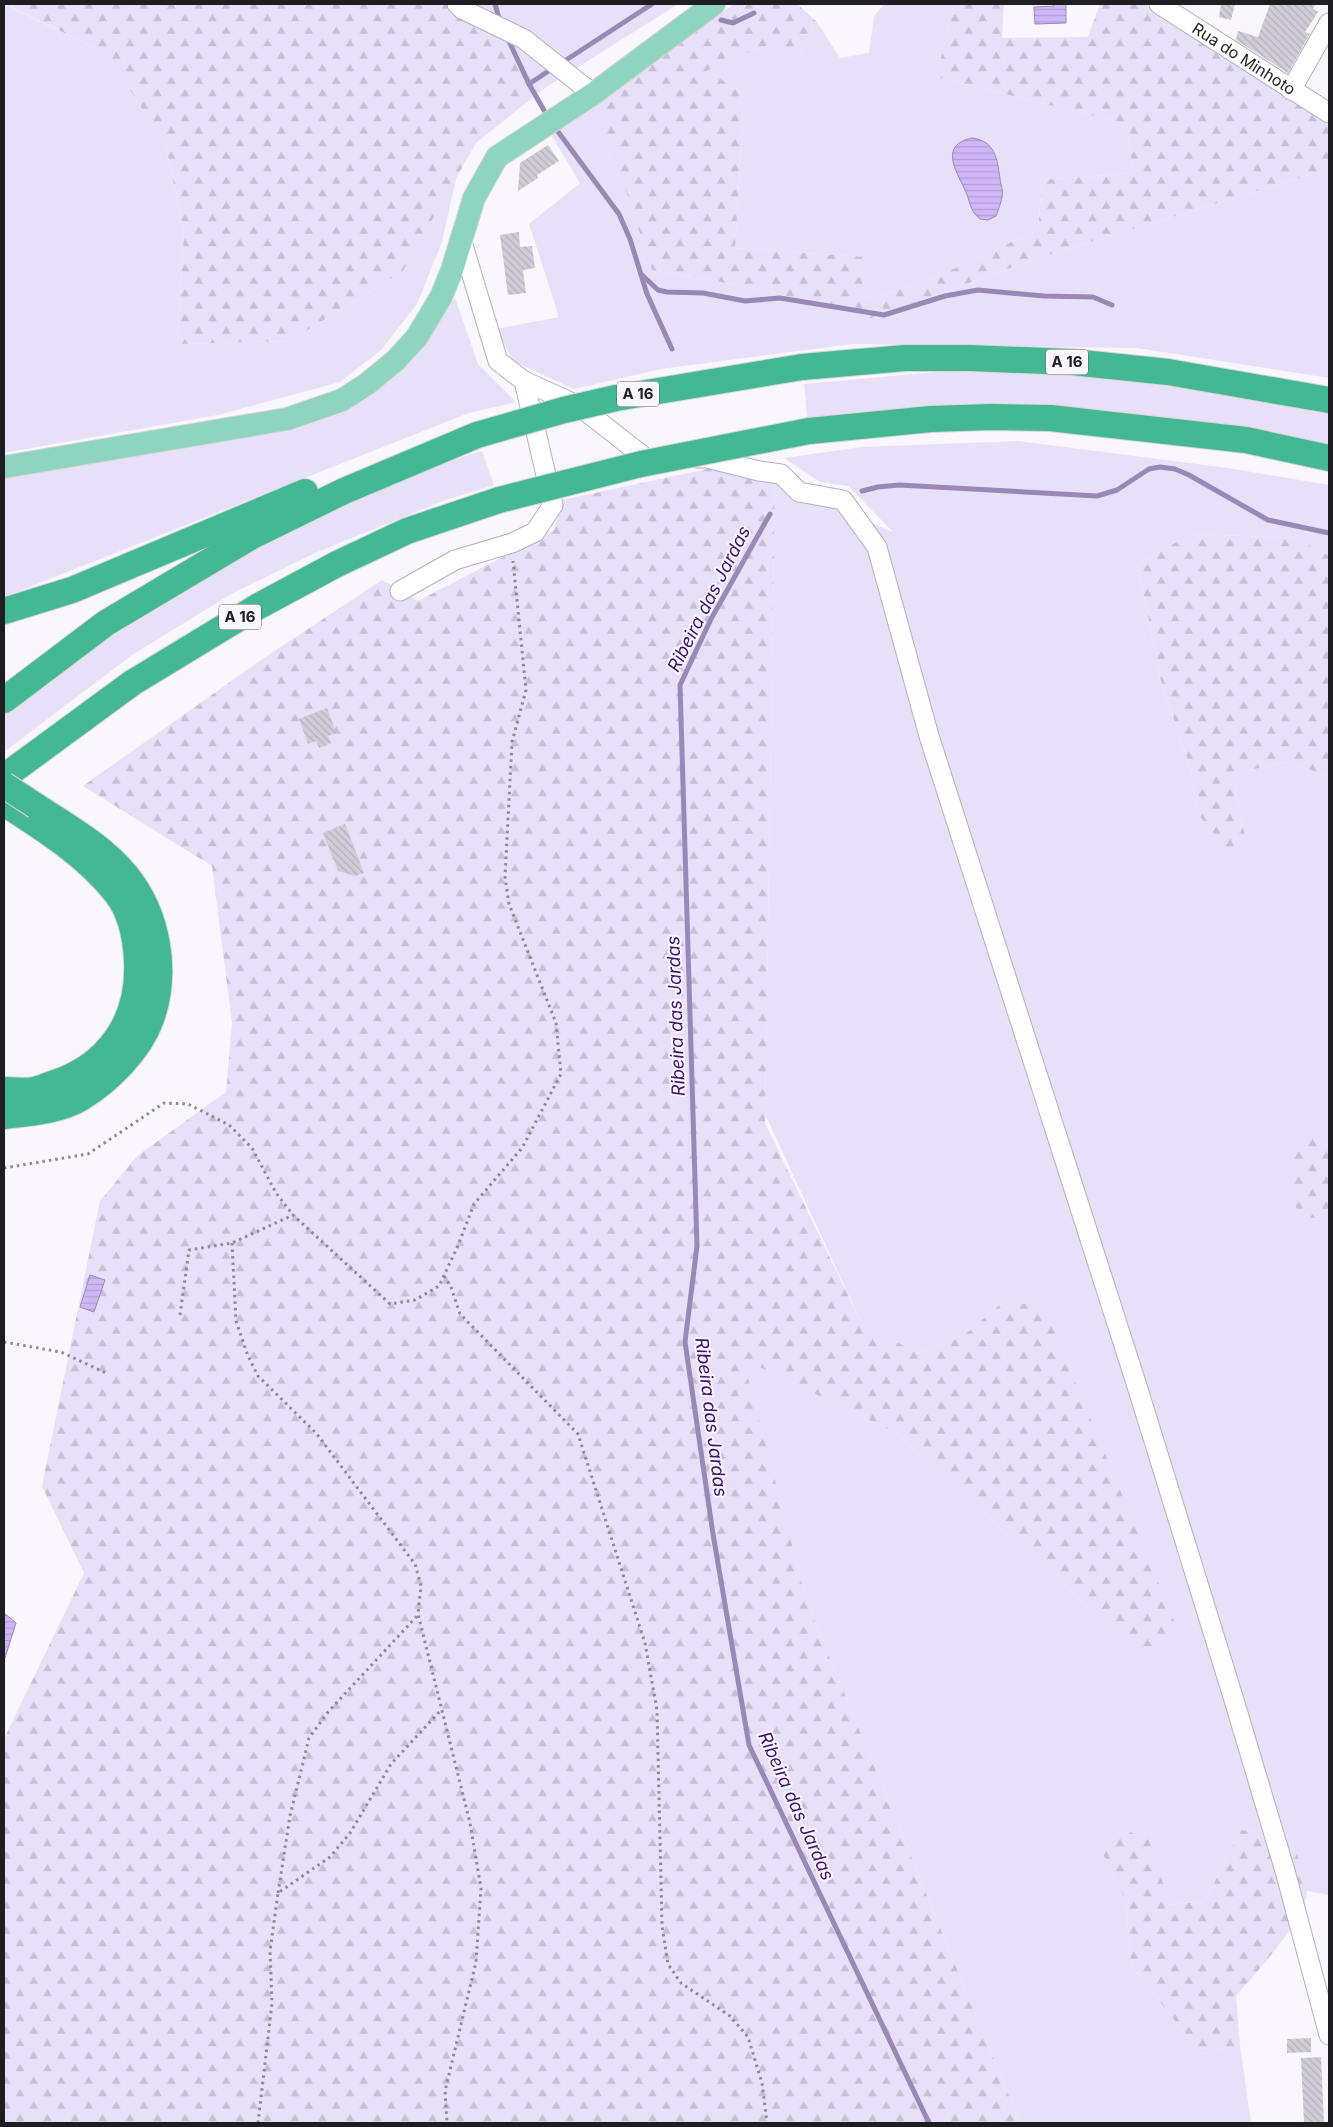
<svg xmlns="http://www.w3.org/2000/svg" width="1333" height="2127" font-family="Inter,sans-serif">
<defs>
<pattern id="forest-firs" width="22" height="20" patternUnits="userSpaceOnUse" patternTransform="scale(1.25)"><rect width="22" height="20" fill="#e8e0f9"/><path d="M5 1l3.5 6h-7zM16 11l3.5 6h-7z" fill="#c7c0d5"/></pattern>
<pattern id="water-rules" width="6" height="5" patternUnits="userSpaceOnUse" patternTransform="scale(1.25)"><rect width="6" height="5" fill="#cfb7f7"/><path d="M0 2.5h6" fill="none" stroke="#b19dd3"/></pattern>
<pattern id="building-back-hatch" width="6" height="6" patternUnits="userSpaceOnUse" patternTransform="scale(1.25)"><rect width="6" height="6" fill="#d0cdd8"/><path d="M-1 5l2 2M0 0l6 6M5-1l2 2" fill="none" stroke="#b2b0b9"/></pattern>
</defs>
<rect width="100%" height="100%" fill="#f9f6fd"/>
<g fill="#e8e0f9">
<path d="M4 4 107 54 166 147 184 233 177 344 290 341 403 271 457 174 442 242 417 304 381 350 340 382 218 415 4 453Z"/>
<path d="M496 4H678L542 90Z"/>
<path d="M884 4H955L936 77 1127 124 1133 173 1042 180 1038 230 923 283 862 300V257L735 248 743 120 740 90 705 71 775 42 797 62 816 21 840 58 869 53 874 16Z"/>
<path d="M608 94 652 270 765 290 869 319 1035 259 1329 169V378L1137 348 852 344 661 369 574 389 513 361 497 329 559 317 529 224 580 183 550 133Z"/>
<path d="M455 298 478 364 516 402 469 413 4 597V478L278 426 343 408 389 382 424 344Z"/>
<path d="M936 372H1036L1169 382 1329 411V447L1164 419 808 424 804 384Z"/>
<path d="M1018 441 1228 468 1329 485V556L1296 538 1191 534 1138 564 1160 678 1190 767 1198 814 1245 835 1235 791 1245 771 1287 762 1329 776V1148L1317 1131 1299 1218H1329V1895L1307 1891 1291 1835 1241 1830 1205 1901 1169 1905 1149 1840 1102 1852 1126 1901 1131 1965 1201 2054 1240 2045 1251 2123H1020L807 1602 742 1358 896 1433 1144 1658 1003 1302 964 1335 918 1353 862 1324 765 1114 775 481 893 532 848 486 820 482 784 458 862 447Z"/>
<path d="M482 451 494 485 443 501 315 553 233 593 132 655 4 752V712L89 644 199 575 413 472Z"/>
</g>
<g fill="url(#forest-firs)">
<path d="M5 4H496L542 90 476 143 403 271 290 341 177 344 184 233 166 147 107 54Z"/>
<path d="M734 4H797L816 21 797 62 775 42 706 71 740 90 743 120 735 248 863 257 862 300 923 283 1038 230 1042 180 1133 173 1127 124 936 77 955 4H1004L1002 38 1088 37 1100 4H1144L1325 122 1329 128V169L1035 259 869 319 765 290 652 270 601 115 608 94Z"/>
<path d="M712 468 775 481 765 1123 862 1324 918 1353 964 1335 1003 1302 1044 1306 1180 1635 1144 1658 896 1433 743 1359 807 1602 1020 2123H4V1739L84 1573 42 1486 100 1201 137 1156 226 1092 232 1023 212 866 83 786 261 660 382 580 418 601 554 530 562 500Z"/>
<path d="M1191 534 1296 538 1329 556V776L1287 762 1245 771 1235 791 1245 835 1228 851 1198 814 1190 767 1160 678 1138 564Z"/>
<path d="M1317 1131 1329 1148V1218H1299L1293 1195 1290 1156Z"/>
<path d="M1117 1826 1149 1840 1170 1905 1205 1901 1241 1830 1291 1835C1294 1846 1307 1881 1307 1891 1307 1918 1254 1975 1236 1996L1240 2045 1201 2054 1131 1965 1126 1901 1102 1852Z"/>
</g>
<g fill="url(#water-rules)" stroke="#9a89b7">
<path d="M1054 4H1066V23L1035 24 1034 7 1054 6Z"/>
<path d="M972 138C995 141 997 158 1000 178 1000 184 1004 191 1002 197 1001 203 998 210 996 216L988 220 980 219C968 209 971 201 964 188 956 170 939 145 972 138Z"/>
<path d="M90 1275 105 1280 94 1312 80 1307Z"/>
<path d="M4 1613 16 1623 4 1661Z"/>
</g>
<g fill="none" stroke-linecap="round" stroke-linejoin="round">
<g stroke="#9a89b7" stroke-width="5">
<path d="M495 4 500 22"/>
<path d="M721 20 733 23 754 13"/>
<path d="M507 37 529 84 545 112"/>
<path d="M560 64 652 4"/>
<path d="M529 84 553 68"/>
<path d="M556 129 619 214 630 239 647 294 672 349"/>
<path d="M641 274 658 290 667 292 703 293 745 301 780 298 884 315 945 296 978 290 1044 296 1093 297 1112 305"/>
<path d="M862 491 878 487 899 485 1097 496 1117 490 1149 469 1160 467 1175 469 1189 475 1268 520 1329 533"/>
<path d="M770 514 711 619 680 685 697 1246 685 1342 713 1534 749 1745 929 2123"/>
</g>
</g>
<g fill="url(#building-back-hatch)">
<path d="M1221 4H1235L1231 20 1219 17Z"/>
<path d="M1270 4H1316L1313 9 1318 12 1305 32 1310 34 1288 73 1236 40 1238 31 1258 37Z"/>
<path d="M548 145 559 161 537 175 538 178 518 191 520 163Z"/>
<path d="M519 232 520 247 532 246 535 268 523 270 526 293 508 295 500 235Z"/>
<path d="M327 708 336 733 328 736 331 743 319 748 316 741 308 744 299 719Z"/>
<path d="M345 824 364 873 355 876 338 871 323 833Z"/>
<path d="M1311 2038V2052L1287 2053V2039Z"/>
<path d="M1321 2057 1324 2123H1304L1301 2058Z"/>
</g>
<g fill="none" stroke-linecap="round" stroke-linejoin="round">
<g stroke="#b4b1bc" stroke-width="21">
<g id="minor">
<path d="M457 4 462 9 524 39 593 94"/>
<path id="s1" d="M1159 4 1329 113"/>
<path d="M1291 90 1329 23"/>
<path d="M462 242 498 361 524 381 579 406 648 460H659"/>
<path d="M697 458H707L759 471 781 474 799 492 843 500 877 547 929 736 1137 1386 1234 1700 1285 1871 1329 2035"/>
<path d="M400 591 455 560 512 543 535 532 553 505 524 381"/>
</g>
</g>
<g stroke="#d6d6d7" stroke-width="24">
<path id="major" d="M4 467 287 419 342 400 367 384 396 360 417 337 441 297 452 270 474 198 497 157 593 94 714 4"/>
</g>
<g stroke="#d6d6d7" stroke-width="28">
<g id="highway">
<path d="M802 367 905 358H969L1072 362 1168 372 1329 400"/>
<path d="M809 431 931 419 991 417 1050 418 1246 440 1329 458"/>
<path d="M4 611 72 590 305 492"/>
<path d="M4 700 106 623 252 536 344 491 477 435"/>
<path d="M4 777 132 683 257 607 337 564 407 531 499 500"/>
<path d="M4 803C43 828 87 856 116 893 131 912 136 937 137 961 140 1020 109 1066 52 1084 46 1086 40 1089 34 1090 25 1092 14 1090 4 1090"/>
<path d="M4 1116C28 1113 60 1111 81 1098 109 1081 140 1050 151 1019 168 972 158 914 126 875 101 845 68 827 36 806"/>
</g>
</g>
<g stroke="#8e8c91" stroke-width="3" stroke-dasharray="2.5 4" stroke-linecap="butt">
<path d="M4 1168 88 1154 164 1103 188 1104 229 1125 252 1148 276 1193 293 1215"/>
<path d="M232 1243 236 1321 248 1356 258 1376 316 1433 415 1564 421 1586 418 1614 470 1823 481 1888 476 1962 445 2091 447 2123"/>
<path d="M444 1276 451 1287 460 1314 578 1434 645 1643 657 1710 662 1926 668 1964 681 1983 730 2016 748 2037 762 2083 767 2123"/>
<path d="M180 1315 189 1250 232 1243 293 1215 390 1304 415 1300 439 1286 457 1248 474 1204 522 1148 561 1074 556 1023 509 904 505 877 512 742 526 690 513 561"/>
<path d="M4 1342 61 1352 106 1373"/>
<path d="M278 1893 290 1816 309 1738 328 1712 418 1615"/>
<path d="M258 2123 272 2003 270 1951 278 1893 330 1857 350 1833 391 1764 441 1710"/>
</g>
<use href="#minor" stroke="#fff" stroke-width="19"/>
<use href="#major" stroke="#8fd4be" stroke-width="22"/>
<use href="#highway" stroke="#44b793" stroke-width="26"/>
<g stroke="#d6d6d7" stroke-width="28" stroke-linecap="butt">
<g id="highway-bridge">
<path d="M477 435 564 410 616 398 802 367"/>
<path d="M499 500 641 464 809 431"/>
<path d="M4 785 36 806"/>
</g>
</g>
<use href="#highway-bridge" stroke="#44b793" stroke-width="26"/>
</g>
<g text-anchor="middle" stroke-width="4" stroke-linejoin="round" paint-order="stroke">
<g fill="#f9f6fd" stroke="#605e63" stroke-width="1">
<rect x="1046" y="349.5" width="42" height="25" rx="4"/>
<rect x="617" y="381.5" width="42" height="25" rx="4"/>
<rect x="219" y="604.5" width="42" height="25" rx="4"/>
</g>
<g font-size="15" font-weight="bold" fill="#1e1d21">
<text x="1067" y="367">A 16</text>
<text x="638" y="399">A 16</text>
<text x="240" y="622">A 16</text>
</g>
<g font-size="16" fill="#1e1d21" stroke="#f9f6fd">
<text dy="6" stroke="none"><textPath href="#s1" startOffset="101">Rua do Minhoto</textPath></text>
</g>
<g font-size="18" font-style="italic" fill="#40106c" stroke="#f9f6fd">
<text transform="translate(709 599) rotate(-63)" y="6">Ribeira das Jardas</text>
<text transform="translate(676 1016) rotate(-92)" y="6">Ribeira das Jardas</text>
<text transform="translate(711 1417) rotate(83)" y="6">Ribeira das Jardas</text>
<text transform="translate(796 1806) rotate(66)" y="6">Ribeira das Jardas</text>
</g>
</g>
<rect width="1333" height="2127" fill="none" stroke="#1e1d21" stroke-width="10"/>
</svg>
